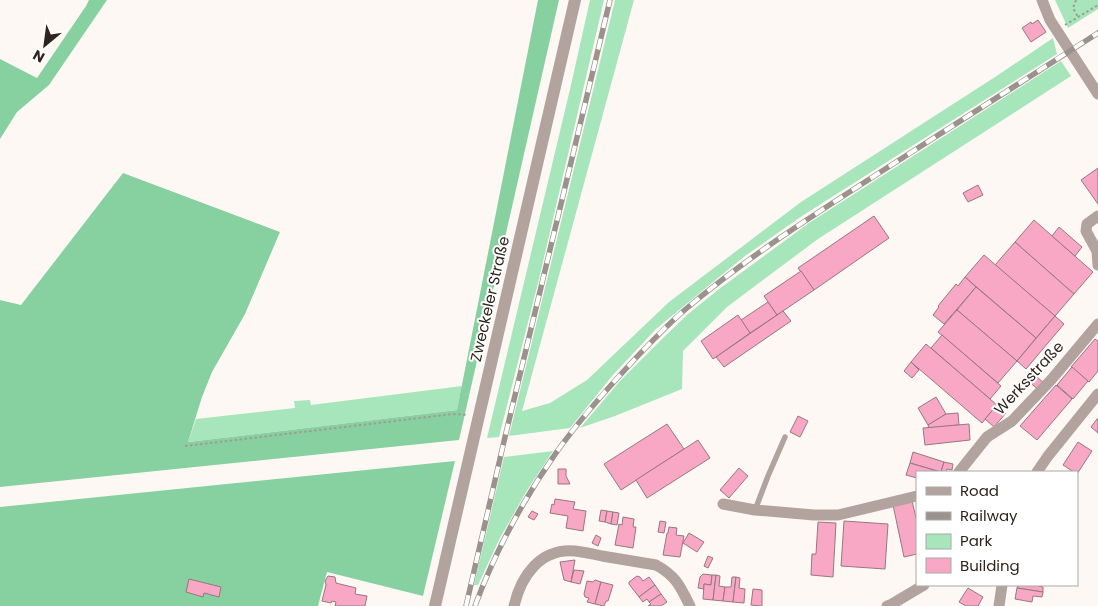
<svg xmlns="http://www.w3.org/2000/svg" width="1098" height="606" font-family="Poppins,sans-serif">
<rect width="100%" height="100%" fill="#fef8f4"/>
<g fill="#a7e6bb">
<path d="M590 0H604L539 279 499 437 487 438 571 85Z"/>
<path d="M615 0H634L522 411 550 403 587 380 669 302 801 202 995 77 1053 38 1057 54 802 216 745 256 713 282 656 329 612 376 570 428 509 436Z"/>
<path d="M1055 0H1098V9L1068 28Z"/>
<path d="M1061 61 1071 76 818 239 727 307 683 351 682 389 615 416 580 428 619 382 664 337 688 314 719 289 809 223Z"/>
<path d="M462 386 457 410 188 442 196 419 295 408 294 401 310 400 311 405Z"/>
<path d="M553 451 526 492 500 538 478 585H474L504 457Z"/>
</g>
<g fill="#87d1a0">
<path d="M89 0H107L49 85 17 112 0 139V59L37 78 86 6Z"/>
<path d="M538 0H559L459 440 0 487V300L21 305 123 173 280 232 245 314 212 372 202 397 188 442 457 410Z"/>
<path d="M455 461 423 596 327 572 318 606H0V507Z"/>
</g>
<g fill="#f8a7c5" stroke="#977782">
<path d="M1038 20 1046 32 1031 42 1022 28 1031 22 1032 24Z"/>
<path d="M1098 168V204L1081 180Z"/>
<path d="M978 185 983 195 968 202 963 193Z"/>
<path d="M874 216 889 238 814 290 798 268Z"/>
<path d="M1034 220 1093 272 1074 294 1015 242Z"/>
<path d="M1059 227 1082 247 1075 256 1052 236Z"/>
<path d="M1015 242 1074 294 1055 316 995 265Z"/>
<path d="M984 255 1055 316 1036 338 965 277Z"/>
<path d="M801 271 814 290 777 315 764 296Z"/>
<path d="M965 277 976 287 944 324 933 315 939 307 938 306 956 284 958 286Z"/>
<path d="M976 287 1036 338 1017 361 957 310Z"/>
<path d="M768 302 777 315 750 333 741 320Z"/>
<path d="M957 310 1017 361 998 383 938 332Z"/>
<path d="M783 311 791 321 724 367 716 357Z"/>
<path d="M738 315 750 333 713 359 701 341Z"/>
<path d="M1055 316 1064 324 1026 369 1017 361Z"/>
<path d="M942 335 1001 386 990 399 931 348Z"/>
<path d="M1095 339 1098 341V371L1089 382 1071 367Z"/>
<path d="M926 344 997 405 982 423 911 362Z"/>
<path d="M911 362 919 370 912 378 904 371Z"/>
<path d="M1072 367 1088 381 1073 399 1057 385Z"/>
<path d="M1030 371 1044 383 1039 390 1024 378Z"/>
<path d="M1056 385 1072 399 1037 440 1020 426Z"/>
<path d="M936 397 946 414 928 425 918 408Z"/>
<path d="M997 405 1006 413 994 427 985 419Z"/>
<path d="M958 413 959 425 929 428 928 425 946 414Z"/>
<path d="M798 416 808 421 800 437 790 432Z"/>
<path d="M1097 419H1098V433L1091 427Z"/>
<path d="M667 424 684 449 621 490 604 464Z"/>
<path d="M969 424 970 440 925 445 923 428Z"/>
<path d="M698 440 710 458 647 498 636 480Z"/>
<path d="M1078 442 1092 451 1077 474 1063 465Z"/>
<path d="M913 452 944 462 941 472 910 463Z"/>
<path d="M944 462 953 464 952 470 947 469 946 472H941Z"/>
<path d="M910 463 937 471 936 472H917V478L906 475Z"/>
<path d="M739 468 748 476 729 498 720 490Z"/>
<path d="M558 469H566V476L570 484H558Z"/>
<path d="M555 499 575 502 573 509 586 511 583 531 566 528 568 516 550 513 552 504 554 505Z"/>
<path d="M912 501 917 522V554L904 557 893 505Z"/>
<path d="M601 510 607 511 605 522 599 521Z"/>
<path d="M532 511 538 514 534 520 528 517Z"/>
<path d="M607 511 613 512 611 524 605 522Z"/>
<path d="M613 512 619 513 617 525 611 524Z"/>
<path d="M623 517 634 519 633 527H636L633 548 615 545 619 524 622 525Z"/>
<path d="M660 521 666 522 664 533 658 532Z"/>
<path d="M844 521 888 524 885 569 841 566Z"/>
<path d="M818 522 836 523 833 577 811 575 812 554H816Z"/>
<path d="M669 527 677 528 676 535 684 536 680 557 663 555 667 533H668Z"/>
<path d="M689 533 704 542 697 552 683 543Z"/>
<path d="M596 535 601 538 598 546 592 543Z"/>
<path d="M708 556 713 558 708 568 704 566Z"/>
<path d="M575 560 571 582 564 580 560 562Z"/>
<path d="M574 570 584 571 580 584 571 582Z"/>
<path d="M703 574 712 575 711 585 704 584V589L698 588 700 577Z"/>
<path d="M712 575H716L713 600 703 599 704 584 711 585Z"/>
<path d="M716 575 720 576 719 586 725 587 723 601 713 600Z"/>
<path d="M328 576 335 577 336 583 356 588 355 594 367 596 365 606H335L336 602 332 601 331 603 322 601 326 585 325 581Z"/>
<path d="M637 576 640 577 643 581 649 577 655 585 639 597 629 584V582Z"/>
<path d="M732 577H736L733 602 723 601 725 587H731Z"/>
<path d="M736 577 740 578 739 588 745 589 744 603 733 602Z"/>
<path d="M189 579 221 587 219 597 204 593 203 597 186 592Z"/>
<path d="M595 580 601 582 595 604 587 602 589 598 585 597 584 594 587 581 593 582Z"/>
<path d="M601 582 613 585 608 601H606L604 606 595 604Z"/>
<path d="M655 585 661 594 649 602 647 599 643 602 639 597Z"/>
<path d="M1018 585H1035L1043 587V592L1017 588Z"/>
<path d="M968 588 983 597 978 606H966L959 602Z"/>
<path d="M1017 588 1043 592 1042 597 1033 596 1032 602 1015 599Z"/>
<path d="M753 589 762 590V606L751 605Z"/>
<path d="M661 594 667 602 661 606H648L651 604 649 602Z"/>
</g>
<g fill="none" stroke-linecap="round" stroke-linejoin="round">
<g stroke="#a29a95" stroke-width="2" stroke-dasharray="2.5 2.5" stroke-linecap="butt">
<path d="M1076 0 1073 8 1078 17"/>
<path d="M1065 25 1098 5"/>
<path d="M185 446 453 414 468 415"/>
</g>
<path stroke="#b2a39f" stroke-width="5.5" d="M755 510 768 476 785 437"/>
<g stroke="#b2a39f" stroke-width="11">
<path d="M1042 0 1050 20 1098 94"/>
<path d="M1098 216 1087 224 1086 231 1097 251 1098 265"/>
<path d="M959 472 987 437 1012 421 1051 380 1098 324"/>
<path d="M1037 472 1048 456 1098 394"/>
<path d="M723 504 755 510 814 515H838L917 496"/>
<path d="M514 606C521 576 540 548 575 551 584 552 593 554 602 556 620 559 638 562 656 565 676 576 680 586 690 606"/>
<path d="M887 606 892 604 924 585"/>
<path d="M999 606 1002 585"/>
</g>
<path stroke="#b2a39f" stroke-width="12" d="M435 606 575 0"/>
<g stroke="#9b928d" stroke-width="5.5">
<g id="rail">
<path d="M466 606 505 437 610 0"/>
<path d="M475 606C495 552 523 500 556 453 579 420 607 389 634 360 651 342 668 324 687 308 751 254 823 209 893 164 962 120 1030 76 1098 33"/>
</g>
</g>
<use href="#rail" stroke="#fff" stroke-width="4" stroke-dasharray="11" stroke-linecap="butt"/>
</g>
<g text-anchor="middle" stroke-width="4" stroke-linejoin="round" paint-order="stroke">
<g font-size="15" fill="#30251e" stroke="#fff">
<text transform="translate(490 299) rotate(-77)" y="5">Zweckeler Straße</text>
<text transform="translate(1029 378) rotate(-47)" y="5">Werksstraße</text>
</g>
</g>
<rect x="916" y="471" width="162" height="115" fill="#ffffff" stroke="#aca8a5"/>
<rect x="926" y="487" width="25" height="8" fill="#b2a39f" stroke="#aca8a5"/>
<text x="960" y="496" font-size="15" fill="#30251e">Road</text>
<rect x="926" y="512" width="25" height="8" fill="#9b928d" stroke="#aca8a5"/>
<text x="960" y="521" font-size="15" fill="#30251e">Railway</text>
<rect x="926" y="534" width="25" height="15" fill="#a7e6bb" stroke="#aca8a5"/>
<text x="960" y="546" font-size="15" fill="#30251e">Park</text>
<rect x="926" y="558" width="25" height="15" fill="#f8a7c5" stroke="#aca8a5"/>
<text x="960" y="571" font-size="15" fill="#30251e">Building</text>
<g transform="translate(45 45) rotate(209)" stroke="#ffffff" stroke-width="4" paint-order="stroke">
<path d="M0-4L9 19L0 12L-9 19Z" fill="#30251e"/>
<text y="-8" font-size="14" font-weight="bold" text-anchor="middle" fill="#30251e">N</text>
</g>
</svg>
